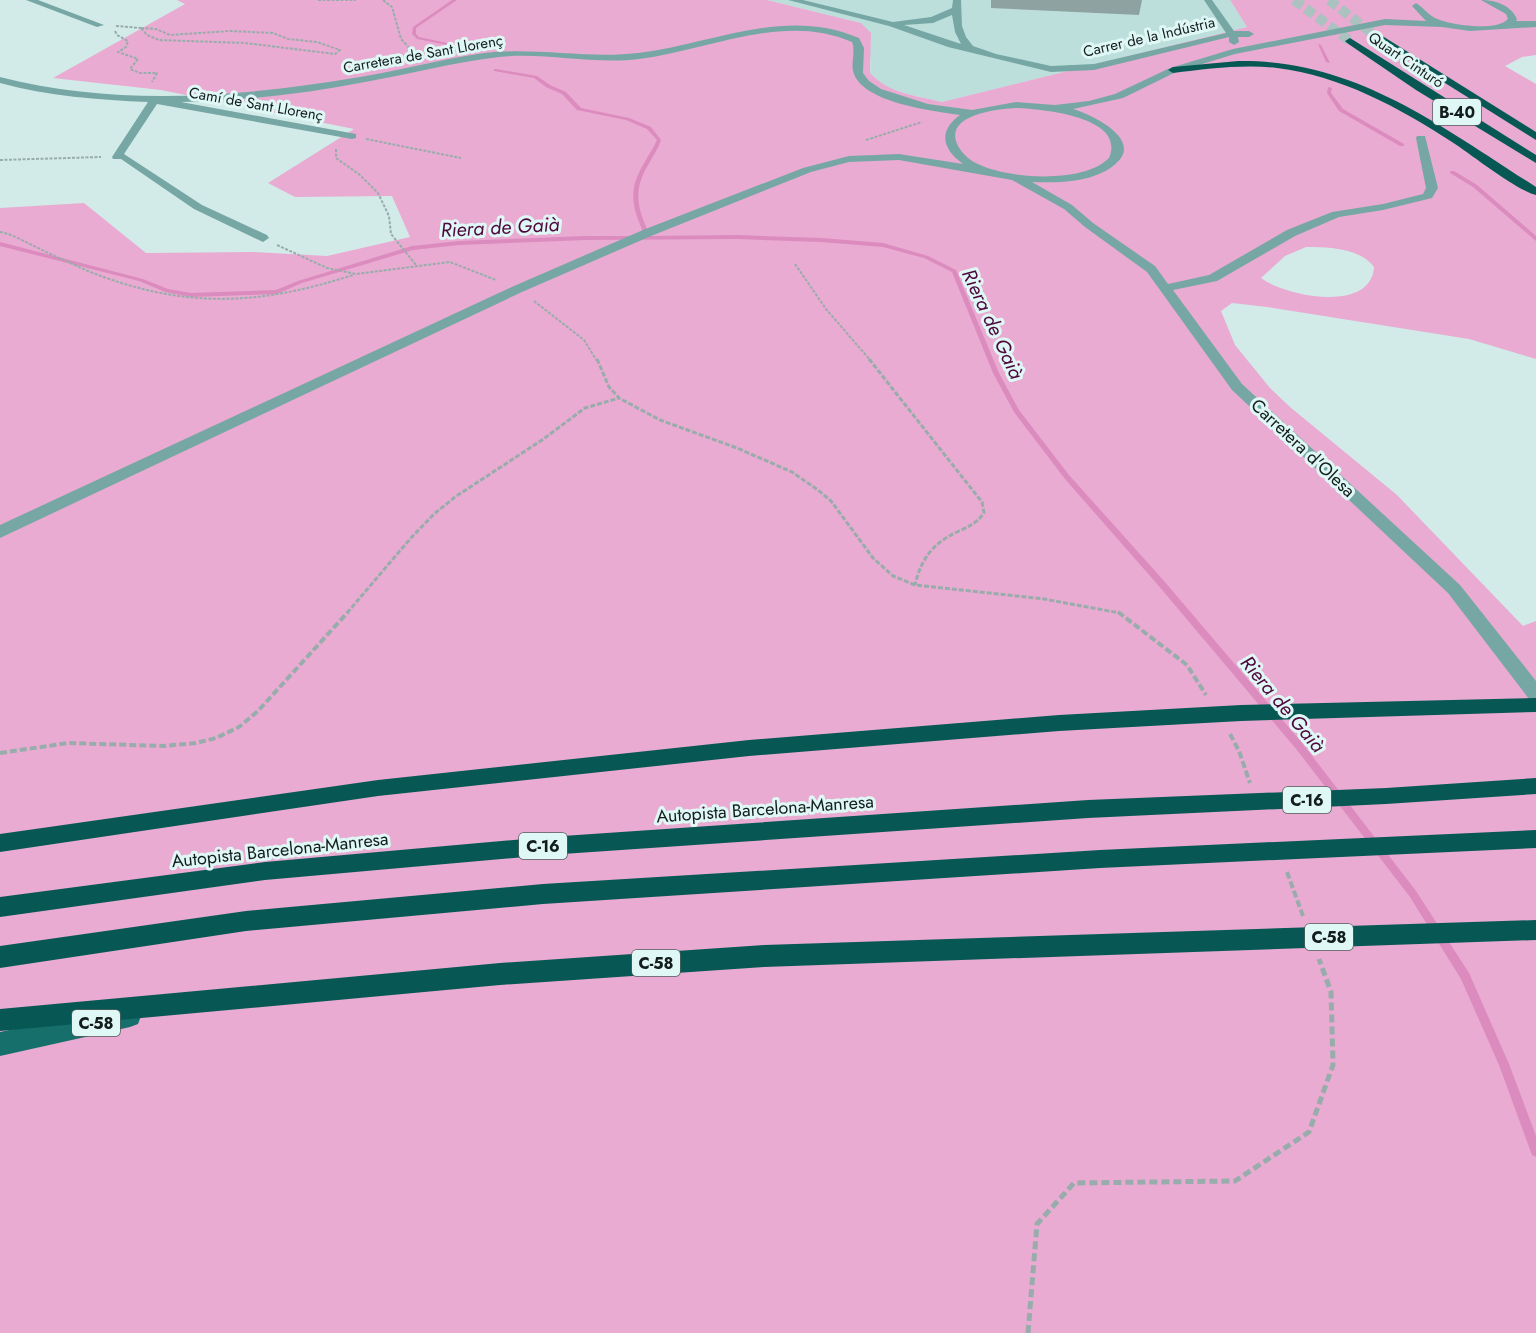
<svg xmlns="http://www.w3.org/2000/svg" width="1536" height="1333" font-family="Jost,sans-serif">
<rect width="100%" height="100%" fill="#d2ebe9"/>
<path fill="#bddfdc" d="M767 0H1230L1247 27 942 102 910 95 879 84 870 74 871 61 861 23Z"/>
<path fill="#e9abd1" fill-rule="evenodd" d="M177 0H767L861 23 871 33 870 73C888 93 917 96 942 102L1247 27 1230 0H1536V55L1522 57 1505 66 1536 84V359L1469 339 1267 307 1232 303 1221 311 1235 345 1270 388 1290 407 1397 495 1523 626 1536 621V1333H0V208L84 203 146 253 254 252 327 256 410 237 392 196 295 197 268 183 354 129 161 90 53 78 185 4ZM1306 247C1327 247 1361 248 1374 267 1371 314 1285 296 1261 278L1285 256Z"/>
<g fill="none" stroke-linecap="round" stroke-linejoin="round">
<g fill="#db8bbe" fill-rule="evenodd">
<path d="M452 0H457L416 28V34L419 37 475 49 477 51 417 39 412 34 413 27Z"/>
<path d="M1318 44 1321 45 1330 63 1326 62Z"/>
<path d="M496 69 537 76 550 85 566 92 581 108 629 118 651 127 661 140C658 149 653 156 648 165 632 192 638 209 650 236L737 235 821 238 883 243 928 256 956 270 999 373 1019 410 1069 475 1164 581 1303 744 1416 891 1469 973 1509 1064 1536 1136V1157L1532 1155 1499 1065 1461 979 1410 897 1297 750 1158 585 1065 479 1014 412 993 373 952 272 924 258 883 247 821 242 737 239 585 240 459 245 413 250 302 283 277 294 191 297 165 292 139 281 0 246V242L143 279 168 289 191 293 276 290 298 281 412 246 459 241 585 236H645C633 209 627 192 643 165 648 156 653 149 657 140L647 129 626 120 577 110 562 94 546 87 534 78 494 71V69Z"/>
<path d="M1328 87 1332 88 1331 93 1343 109 1404 144V146H1400L1339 111 1327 93Z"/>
<path d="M1450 171H1454L1477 185 1536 236V241L1473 187 1450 173Z"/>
</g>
<g stroke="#acc2c0" stroke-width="10" stroke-dasharray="10 4.5" stroke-linecap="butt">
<path d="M1294 0 1350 41"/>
<path d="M1329 0 1373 34"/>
</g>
<g stroke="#98adab" stroke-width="2" stroke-dasharray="3 1.5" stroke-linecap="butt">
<path d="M318 0H356"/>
<path d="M383 0 392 7 401 39 415 54"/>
<path d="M116 26 141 28"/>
<path d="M141 28 156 29 170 35 230 31 273 33 288 39 317 42 340 50 335 54 245 43 159 40 147 35Z"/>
<path d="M115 31 117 35 128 41 126 47 118 52 138 59 130 69 140 73H157L152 82"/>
<path d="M366 139 461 158"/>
<path d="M866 140 922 122"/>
<path d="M336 149V158L360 175 378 193 389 216 391 234 416 265"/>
<path d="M0 160 101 157"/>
<path d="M0 232C12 234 23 241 34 246 52 255 70 263 88 271 183 309 257 306 353 275"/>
<path d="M277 245 327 268 356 274 450 262 496 280"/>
<path d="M795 264 826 309 871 361"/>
<path d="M534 301 584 340 597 361"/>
</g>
<g stroke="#98adab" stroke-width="3" stroke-dasharray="5 2" stroke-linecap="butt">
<path d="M597 359 609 387 619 398 660 420 737 448 792 472 818 490 831 501 873 558 893 576 915 585 1044 599 1120 613"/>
<path d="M869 359 982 502 984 513C977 523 968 527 957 532 933 543 921 559 915 585"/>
<path d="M347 613 410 539 434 514 455 497 542 440 585 408 619 398"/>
</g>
<g stroke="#98adab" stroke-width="4" stroke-dasharray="7 3" stroke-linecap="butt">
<path d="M1118 612 1187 665 1206 695"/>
<path d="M1230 734 1239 751 1250 783"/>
<path d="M0 753 68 743 164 746 196 743 216 738 239 727 258 711 348 612"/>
<path d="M1287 872 1303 916"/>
</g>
<path stroke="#98adab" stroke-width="5" stroke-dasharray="8 4" stroke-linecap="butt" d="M1028 1333 1037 1224 1074 1183 1235 1181 1309 1132 1333 1065 1331 992 1319 959"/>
<g fill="#77a7a4" fill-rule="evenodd">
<path d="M26 0H38L104 25 97 27Z"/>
<path d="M788 0H803L893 22 931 17 952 8 953 0H961L962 26 966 37 973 46 996 54 1051 66 1094 64 1226 33 1204 0H1212L1234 31H1249L1254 34 1249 37H1238L1239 42 1234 45 1229 42V37L1094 70 1051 72 948 47 889 26ZM952 15 955 32 961 44 904 25 933 23Z"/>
<path d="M1481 0C1495 0 1511 5 1517 19L1516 21H1536V27L1470 31 1442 27 1385 25 1235 54 1176 72 1123 98 1073 109C1093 115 1147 141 1113 166 1091 183 1057 183 1032 182L1072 205 1093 223 1155 266 1168 284 1209 275 1287 230 1332 212 1383 204 1423 194 1426 188 1416 138 1417 136H1425L1438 188 1432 198 1383 210 1339 217 1295 236 1217 281 1173 290 1242 384 1460 585 1536 681V701L1529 699 1448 593 1232 390 1147 272 1085 227 1064 209 1012 180 899 160 849 162 811 172 651 236 522 292 0 538V525L514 286 643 230 803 168 849 156 899 154 963 164C942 149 938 131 960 115 933 111 865 103 854 74 850 64 856 52 852 42 784 12 709 50 639 59 592 65 546 52 499 57 454 62 410 74 365 82 304 94 242 101 181 102L356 134V138L352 139 157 104 124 154 202 205 267 235 269 238 263 242 194 209 121 159H113L112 157 148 102C100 100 47 96 0 83V77C117 107 242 97 360 77 401 70 442 59 484 53 536 47 587 59 638 53 713 44 785 6 859 38L864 48 863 73 869 81 881 89 928 104 972 110 1016 102 1055 105 1089 101 1115 94 1170 68 1233 49 1385 19 1426 21 1412 6 1416 3C1423 7 1427 14 1435 18 1449 25 1496 32 1508 19L1506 14ZM1016 108C1040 109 1127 116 1109 158 1084 184 1008 179 978 164 969 160 963 154 958 146 942 115 997 109 1016 108Z"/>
</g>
<path fill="#166f6b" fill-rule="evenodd" d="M130 1005 138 1008 141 1016 138 1024 130 1027 0 1056V1032Z"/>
<g fill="#075855" fill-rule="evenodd">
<path d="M1370 32H1376L1536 132V140L1370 36Z"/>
<path d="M1350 38 1536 155V163L1416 90 1347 43 1345 41Z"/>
<path d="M1238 61C1355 59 1442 127 1536 187V195C1516 190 1472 155 1452 142 1398 107 1341 76 1277 68 1243 64 1207 69 1173 73L1168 70 1173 67Z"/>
<path d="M1536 698V712L1241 721 1059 731 749 756 378 796 0 852V834L378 780 749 740 1059 715 1241 705Z"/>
<path d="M1536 778V794L1386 804 1088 818 548 855 265 880 0 917V897L265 862 548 837 1088 800 1386 788Z"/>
<path d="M1536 830V848L1100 868 543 904 246 931 0 968V946L246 911 543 884 1100 850Z"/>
<path d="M1536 920V940L764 967 500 985 0 1031V1009L500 963 764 945Z"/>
</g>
</g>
<path fill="#8ea3a1" d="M991 0H1142L1139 15 991 8Z"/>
<g text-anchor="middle" stroke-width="6" stroke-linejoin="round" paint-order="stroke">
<g font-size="15" fill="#131d1c" stroke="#dff8f6">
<text transform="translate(1149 37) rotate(-13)" y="5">Carrer de la Indústria</text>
<text transform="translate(423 54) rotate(-10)" y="5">Carretera de Sant Llorenç</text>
<text transform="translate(1406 60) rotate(34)" y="5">Quart Cinturó</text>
<text transform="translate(256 104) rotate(10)" y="5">Camí de Sant Llorenç</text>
</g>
<g fill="#dff8f6" stroke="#505f5d" stroke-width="1.5">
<rect x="1433" y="99" width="48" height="26" rx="4.5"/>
<rect x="1283" y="787" width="48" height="26" rx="4.5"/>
<rect x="519" y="833" width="48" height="26" rx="4.5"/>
<rect x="1305" y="924" width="48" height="26" rx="4.5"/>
<rect x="632" y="950" width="48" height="26" rx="4.5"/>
<rect x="72" y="1010" width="48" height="26" rx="4.5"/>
</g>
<g font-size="16" font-weight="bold" fill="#131d1c">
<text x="1457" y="118">B-40</text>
<text x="1307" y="806">C-16</text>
<text x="543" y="852">C-16</text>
<text x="1329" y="943">C-58</text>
<text x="656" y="969">C-58</text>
<text x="96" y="1029">C-58</text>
</g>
<g font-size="18" fill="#131d1c" stroke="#dff8f6">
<text transform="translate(1303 448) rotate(43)" y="6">Carretera d'Olesa</text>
<text transform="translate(765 809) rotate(-4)" y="6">Autopista Barcelona-Manresa</text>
<text transform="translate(280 850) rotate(-6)" y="6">Autopista Barcelona-Manresa</text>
</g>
<g font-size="20" font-style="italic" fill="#50073c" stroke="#dff8f6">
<text transform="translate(500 227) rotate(-3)" y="7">Riera de Gaià</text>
<text transform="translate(993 324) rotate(65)" y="7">Riera de Gaià</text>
<text transform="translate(1283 704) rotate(50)" y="7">Riera de Gaià</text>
</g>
</g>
</svg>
